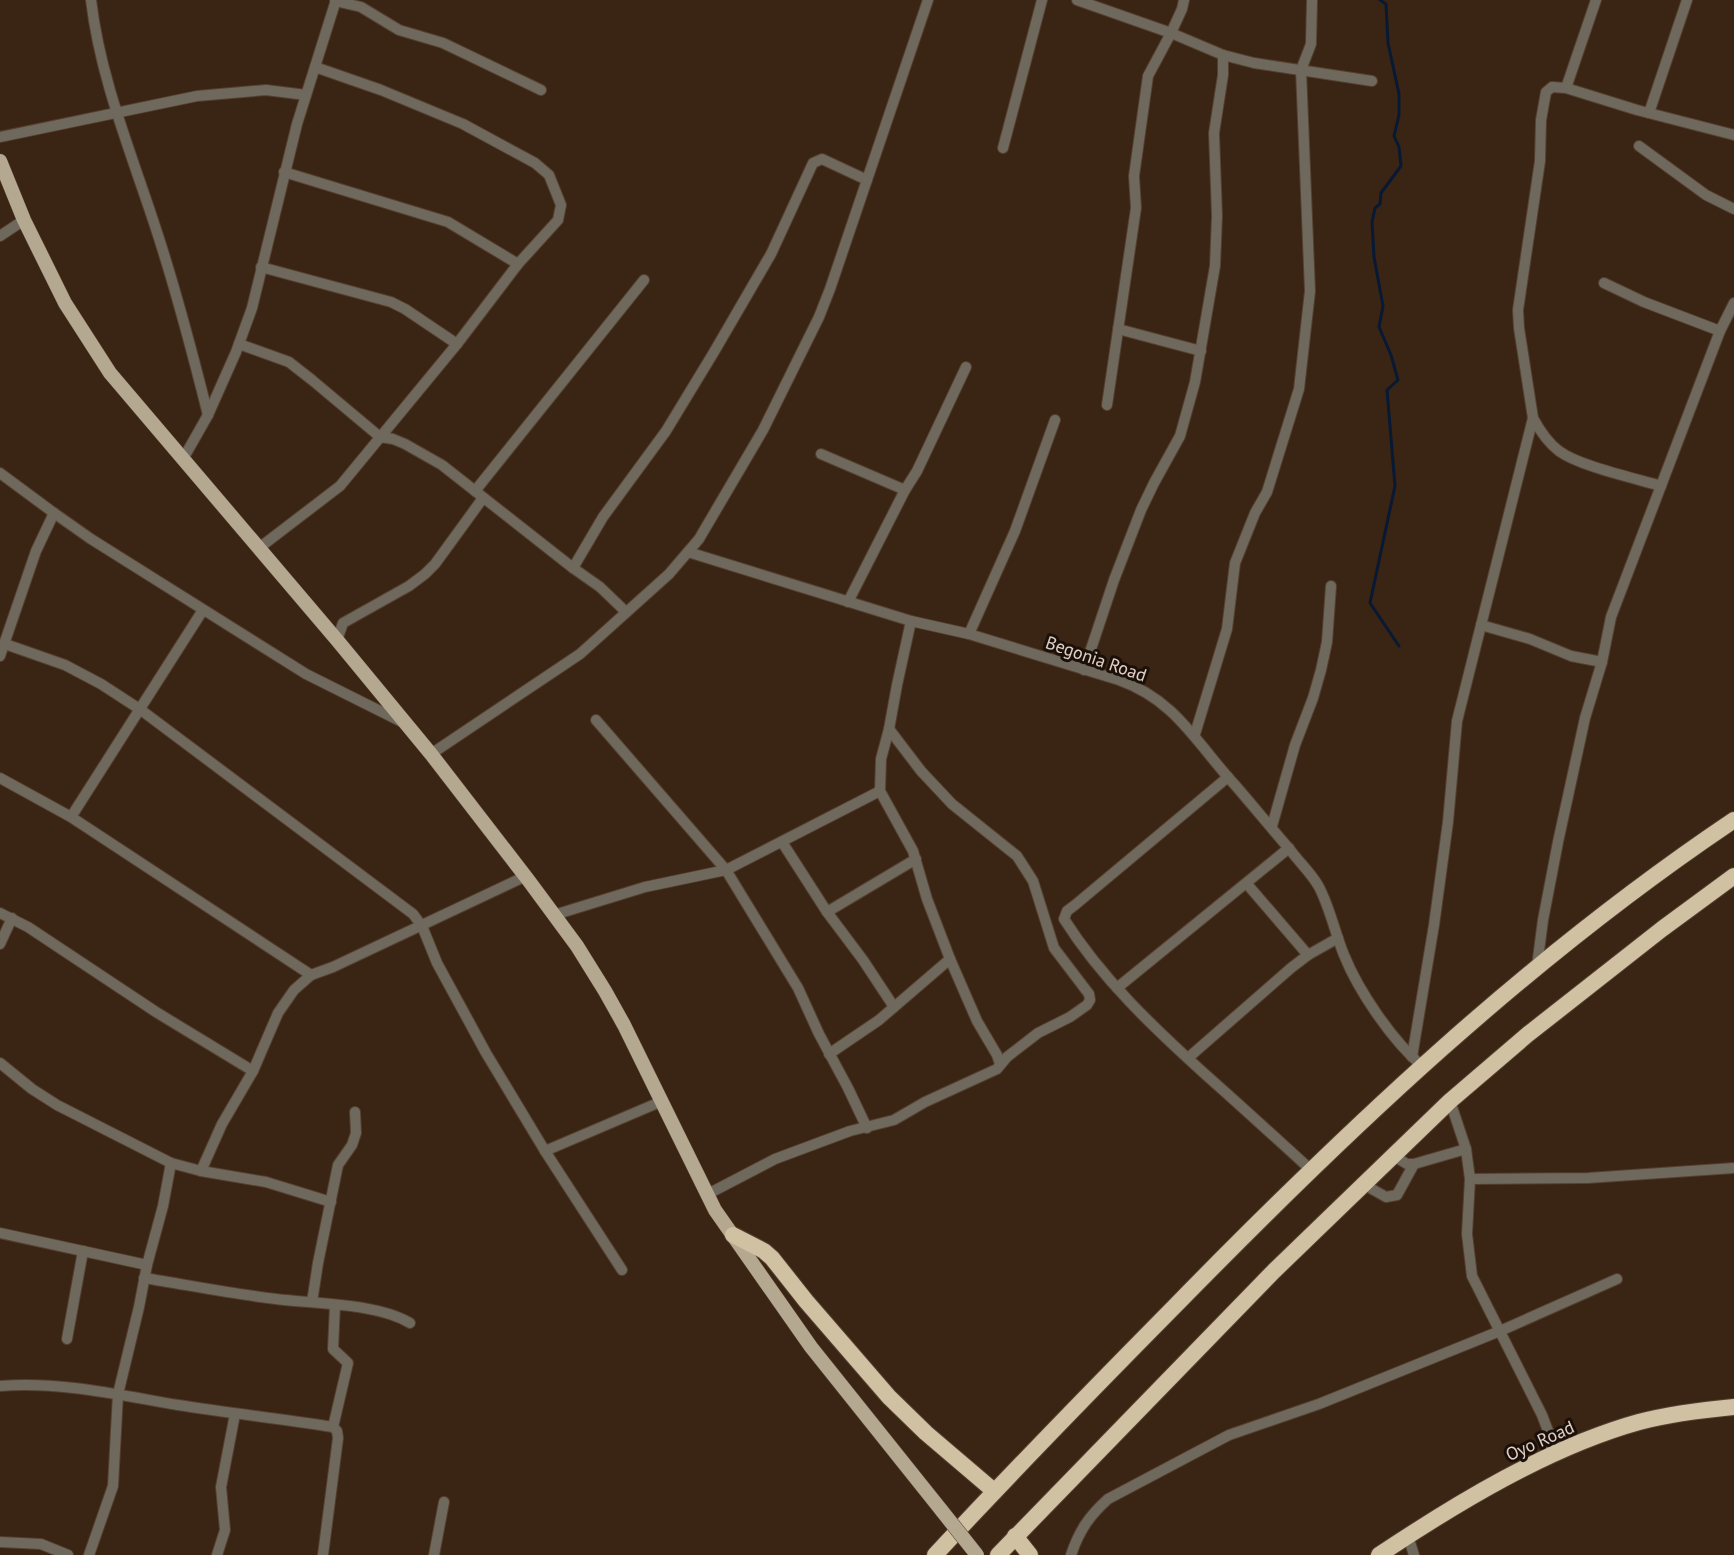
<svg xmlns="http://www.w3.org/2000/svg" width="1734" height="1555" font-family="'PT Sans',sans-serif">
<rect width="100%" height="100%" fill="#3a2414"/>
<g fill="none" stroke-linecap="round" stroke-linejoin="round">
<path stroke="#081934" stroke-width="3" d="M1380 0 1386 4 1388 43 1399 94V115L1394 136 1399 147 1401 166 1381 193 1380 204 1375 208 1372 222 1374 257 1383 306 1379 327 1391 355 1398 380 1387 390 1395 486 1370 603 1399 646"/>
<g stroke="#554030" stroke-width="12">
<g id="minor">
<path d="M91 0C100 77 130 150 154 223 175 286 192 351 208 415"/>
<path d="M1077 0 1171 33 1223 55 1254 63 1372 81"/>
<path d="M335 1 361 7 399 30 443 43 541 90"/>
<path d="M1566 88 1596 0"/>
<path d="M1649 113 1687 0"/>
<path d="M0 137 197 96 266 90 306 95"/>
<path d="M1639 146 1706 195 1734 209"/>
<path d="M1003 148 1042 0"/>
<path d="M284 172 448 222 518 264"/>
<path d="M0 236 24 220"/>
<path d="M261 267 391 302 405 309 457 344"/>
<path d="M1604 283 1644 302 1720 331"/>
<path d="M1118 329 1201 351"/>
<path d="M239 344 289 362 312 380 380 437 393 439 405 444 442 465 573 568 600 587 626 612"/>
<path d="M1107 405 1136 208 1134 176 1148 76 1171 33 1182 9 1184 0"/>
<path d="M821 454 905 490"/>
<path d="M183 459 208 415 236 352 252 308 297 124 336 0"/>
<path d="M0 473 54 513 91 539 306 674 402 722"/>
<path d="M1661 486C1634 478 1579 466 1559 451 1547 442 1540 431 1533 418L1519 328 1518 310 1540 161 1541 120 1546 92 1552 87 1566 88 1637 110 1734 135"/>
<path d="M475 491 644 280"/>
<path d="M259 548 340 486 457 344 518 264 558 220 561 205 549 175 535 163 463 124 381 90 315 67"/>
<path d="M688 552 911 621 969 634 1119 680C1176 700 1197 744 1235 785 1254 807 1272 829 1291 851 1300 863 1312 874 1319 887 1330 908 1335 933 1344 955 1359 992 1392 1040 1422 1066"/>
<path d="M573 568 603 517 666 431 714 352 771 254 813 163 822 159 867 180"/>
<path d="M848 602 905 490 917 471 966 367"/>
<path d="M911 621 897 685 889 729 881 759 880 791 913 851 927 899 950 959 977 1021 997 1055 1000 1064"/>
<path d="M1481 625 1530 639 1571 656 1602 662"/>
<path d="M969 634 1015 531 1055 420"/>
<path d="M337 640 343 623 409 586 425 574 435 564 483 498"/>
<path d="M5 644 65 665 101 684 141 710 413 914 422 926 437 963 486 1053 545 1151 622 1270"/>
<path d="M0 656 36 551 54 513"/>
<path d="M1084 670 1114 580 1141 510 1154 483 1180 436 1195 382 1215 266 1217 216 1214 133 1223 75V55"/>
<path d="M1195 734 1227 629 1235 563 1255 513 1267 492 1299 389 1310 291 1301 70 1311 44 1312 0"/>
<path d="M431 754 580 654 669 574 699 539 763 430 819 317 830 289 928 0"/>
<path d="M1228 777 1075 905 1067 911 1064 919C1102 979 1154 1028 1206 1075 1241 1106 1276 1138 1311 1170"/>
<path d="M0 778 71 817 311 975"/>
<path d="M71 817 203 610"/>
<path d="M1272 826 1295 745 1313 698 1321 670 1327 642 1331 586"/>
<path d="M782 842 827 912 863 960 894 1007"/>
<path d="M1247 884 1308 955"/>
<path d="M827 912 916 859"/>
<path d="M0 913 28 927 156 1012 253 1071"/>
<path d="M554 915 645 887 726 870 596 720"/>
<path d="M0 944 12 918"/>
<path d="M1537 966 1543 920 1558 842 1585 718 1602 662 1611 617 1720 331 1734 303"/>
<path d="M1117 988 1289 848"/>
<path d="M829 1054 879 1020 950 959"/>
<path d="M1412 1057 1434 925 1448 822 1457 721 1533 418"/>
<path d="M1188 1058 1291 968 1308 955 1338 938"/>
<path d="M0 1063 32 1089 57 1105 171 1163 201 1171 266 1182 331 1202"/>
<path d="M1450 1101 1466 1149 1470 1179 1467 1234 1472 1276 1542 1415 1550 1436V1456"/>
<path d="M867 1128 848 1088 819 1034 798 988 726 870 880 791"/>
<path d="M545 1151 660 1102"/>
<path d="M1394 1156 1407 1164H1414L1466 1149"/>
<path d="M201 1171 222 1124 253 1071 278 1013 294 990 311 975 333 967 526 876"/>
<path d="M1470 1179 1588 1178 1734 1168"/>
<path d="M1363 1184 1386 1197 1397 1195 1414 1164"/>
<path d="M706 1195 775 1159 850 1131 894 1120 925 1102 997 1069 1007 1057 1038 1033 1070 1017 1087 1005 1090 1000 1089 994 1054 948 1033 881 1017 856 952 804 921 771 889 729"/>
<path d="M0 1233 147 1265"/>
<path d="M144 1278C188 1285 232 1294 276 1299 316 1304 376 1303 410 1323"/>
<path d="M312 1302 318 1263 338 1165 352 1145 356 1133 355 1112"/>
<path d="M67 1339 83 1251"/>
<path d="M0 1386C60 1381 119 1395 178 1405 230 1413 281 1419 333 1427L337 1431 338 1438 323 1555"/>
<path d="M333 1427 348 1363 333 1349 335 1305"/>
<path d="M1408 1536 1414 1555"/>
<path d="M0 1542 41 1544 68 1555"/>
<path d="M89 1555 113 1486 118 1394 139 1307 147 1265 163 1206 171 1163"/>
<path d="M217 1555 225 1530 221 1487 235 1414"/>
<path d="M434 1555 444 1502"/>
<path d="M1071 1555C1079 1531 1089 1516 1108 1499L1229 1435 1319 1404 1500 1331 1617 1279"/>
</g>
</g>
<g stroke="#554030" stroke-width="15">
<path id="major" d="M0 161 24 220 65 303 110 373 337 640 431 754 529 881 577 946 605 991 624 1025 715 1210 811 1347 942 1511"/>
</g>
<g stroke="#554030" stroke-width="18">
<g id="highway">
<path d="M733 1235 764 1251 772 1258 806 1301 889 1397 926 1433 994 1491"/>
<path d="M1015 1536 1030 1555"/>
<path d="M935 1555C1013 1471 1093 1389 1174 1307 1348 1129 1527 959 1734 820"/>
<path d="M998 1555 1274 1271 1450 1101 1527 1035 1662 929 1734 876"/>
<path d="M1379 1555C1457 1503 1549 1447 1639 1422 1670 1414 1702 1410 1734 1407"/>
</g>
</g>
<use href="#minor" stroke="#6f695d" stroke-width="10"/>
<use href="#major" stroke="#b5a890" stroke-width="14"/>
<use href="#highway" stroke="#d0c1a3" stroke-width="16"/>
<g stroke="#554030" stroke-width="15" stroke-linecap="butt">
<path id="major-bridge" d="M942 1511 977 1555"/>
</g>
<use href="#major-bridge" stroke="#b5a890" stroke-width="14"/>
</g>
<g text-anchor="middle" stroke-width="6" stroke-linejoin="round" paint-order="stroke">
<g font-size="18" fill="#e0d0c6" stroke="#1a1009">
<text transform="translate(1096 659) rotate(19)" y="6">Begonia Road</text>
<text transform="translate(1540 1441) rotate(-24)" y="6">Oyo Road</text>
</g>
</g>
</svg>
